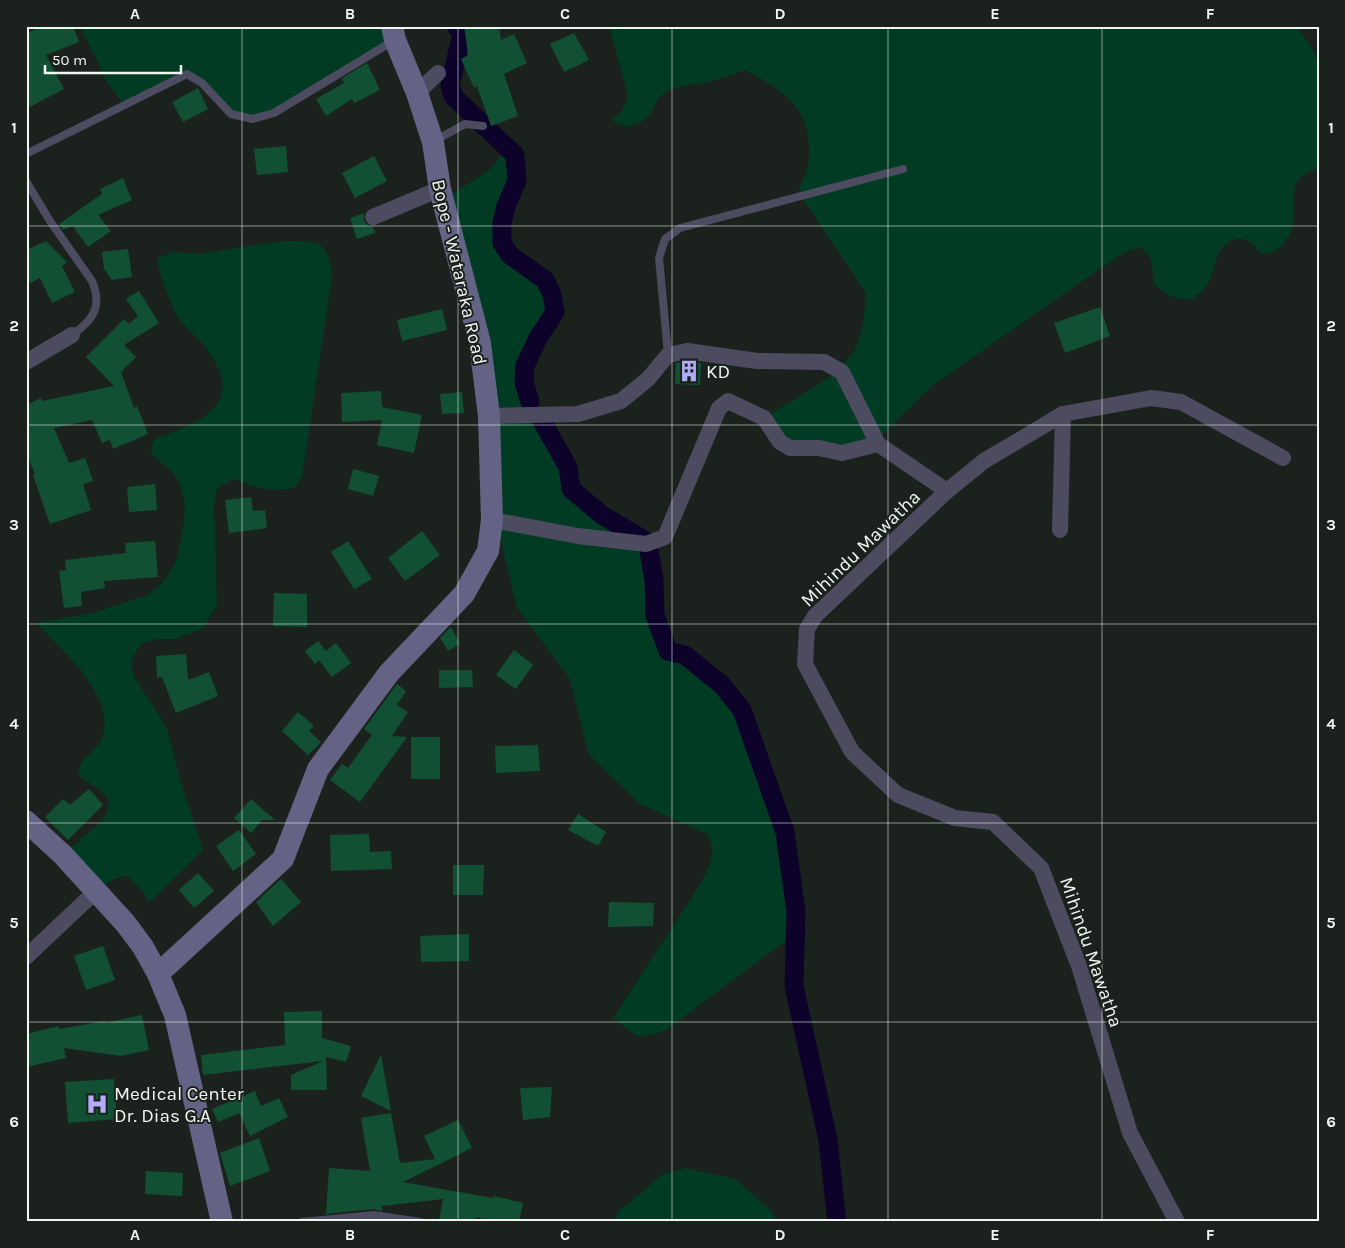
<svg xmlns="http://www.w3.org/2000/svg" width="1345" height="1248" font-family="Karla,sans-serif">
<rect width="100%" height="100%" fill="#1b221d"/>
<g fill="#023b24">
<path d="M80 26H392L395 40 274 113 253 119 231 114 187 74 124 104 108 84Z"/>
<path d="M609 26H1008C1017 32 1024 29 1034 26H1297L1315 53 1319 67V167C1313 171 1303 174 1299 179 1287 193 1301 220 1287 239 1280 249 1273 253 1261 254 1257 249 1252 241 1244 239 1235 236 1223 244 1219 253 1215 262 1213 273 1209 282 1205 289 1199 294 1193 299 1174 300 1167 296 1154 284 1152 266 1154 258 1140 247L1123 253 933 385 873 444 790 448 764 418 833 375 854 352 863 326 866 293 798 192C801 184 806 175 808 166 809 161 809 155 809 150 810 106 780 89 745 70 733 74 721 79 708 82 697 84 677 86 667 91 650 101 657 119 633 125 625 128 618 125 612 120L622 111 628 95Z"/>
<path d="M512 151C532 179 494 213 502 243 506 259 533 269 544 279 547 282 550 288 551 292 553 297 555 306 554 311 554 317 547 325 543 331 534 345 524 362 524 379 524 401 549 415 557 434 565 451 569 470 571 489L602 515 647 541C654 565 651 589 655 614 657 626 664 639 668 651L685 655 722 685 742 710 785 832 796 912 795 934 666 1030 653 1035 637 1036 613 1018 700 885C710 864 717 856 707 834L640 804 589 755 570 679 517 608 496 520 495 429 445 199 489 170 499 158Z"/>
<path d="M284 241C319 241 328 239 332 277L302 477 296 487C274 494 255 487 234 479L217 488 214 503 217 605 203 628 176 639H156L142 643 134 655 131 665 134 677 166 726 183 789 203 850 149 903 143 892 128 876 116 878 95 892 63 855 101 821 107 812 109 802 103 792 79 776C76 760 94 754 100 742 122 700 61 650 36 623L93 613 150 594 165 580 177 559 184 522 185 503 180 485 173 472 152 455 151 447 155 439C206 420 250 402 202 343 194 334 182 326 177 315 167 297 161 277 157 258L174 252 198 254Z"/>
<path d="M686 1168 735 1179 768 1208 779 1222H615L618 1212 663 1174Z"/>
</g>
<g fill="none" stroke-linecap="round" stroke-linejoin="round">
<g stroke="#0c022a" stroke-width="19">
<path d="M456 26 462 34 450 85 453 96 515 155 517 181 506 206 502 223V243L510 255 545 280 552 294 555 312 537 340 525 366 524 382 530 402"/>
<path d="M542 421 568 467 571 489 602 515 644 540"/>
<path d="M649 551 654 580 655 615 668 651 685 655 722 685 742 710 785 832 796 912 794 986 828 1140 837 1222"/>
</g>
</g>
<g fill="#125034">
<path d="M40 26H73L79 42 46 55 64 89 26 109V34Z"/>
<path d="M464 26H499L501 40 514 34 527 63 504 74 518 116 491 126 477 86 474 88 461 59 468 55Z"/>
<path d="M574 33 589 60 564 72 550 44Z"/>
<path d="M367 63 380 90 354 103 352 99 326 116 316 99 344 83 342 78Z"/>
<path d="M198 88 208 109 183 122 172 102Z"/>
<path d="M286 146 288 172 257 175 254 149Z"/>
<path d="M374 156 387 181 355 198 342 173Z"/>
<path d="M123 178 132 200 98 215 111 231 88 247 73 226 63 230 59 224 102 194 100 189Z"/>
<path d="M364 213V221L367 225 373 227 375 233 357 239 350 218Z"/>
<path d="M46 241 67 262 62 266 75 292 52 303 40 278 26 285V250Z"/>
<path d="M128 249 132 277 112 280 104 269 102 252Z"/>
<path d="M139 291 159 323 124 345 136 357 121 372 134 408 137 406 148 434 113 449 110 440 102 443 92 420 54 428 69 463 85 458 93 481 83 484 91 510 50 524 33 475 35 474 26 454V405L41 398 42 401 114 386 86 357 124 319 129 324 138 316 126 299Z"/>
<path d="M1100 307 1110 336 1065 353 1054 323Z"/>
<path d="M442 309 447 330 402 341 397 320Z"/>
<path d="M687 361 701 363 700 385 675 384 676 363Z"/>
<path d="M381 391 382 407 422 415 414 453 377 445 382 420 342 422 341 393Z"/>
<path d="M462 392 464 413 442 414 440 394Z"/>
<path d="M353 469 379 476 373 496 348 489Z"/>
<path d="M155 484 157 510 129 512 127 487Z"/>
<path d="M251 497 253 511 265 510 267 528 229 533 225 500Z"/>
<path d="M422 531 440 555 405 581 388 558Z"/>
<path d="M155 541 158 577 104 581 105 588 81 592 82 606 64 608 59 571 66 570 65 560 126 553 125 543Z"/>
<path d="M348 541 372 579 354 589 331 552Z"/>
<path d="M274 593 307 594V627L273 626Z"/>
<path d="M451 627 460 644 448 651 440 638Z"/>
<path d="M318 641 326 651 336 643 351 663 332 677 319 660 315 664 305 651Z"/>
<path d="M514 650 533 665 516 689 496 675Z"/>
<path d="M186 654 188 680 209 672 218 696 176 713 162 677 157 678 156 656Z"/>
<path d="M439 670H472L473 687 439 688Z"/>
<path d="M397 684 406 691 397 705 408 712 392 736 407 737 360 802 330 780 342 764 348 768 372 735 364 729Z"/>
<path d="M298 712 314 726 309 731 321 742 308 755 282 731Z"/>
<rect x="411" y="737" width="29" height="42"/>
<path d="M538 745 540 771 496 773 495 746Z"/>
<path d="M89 789 103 805 68 840 45 817 63 799 70 805Z"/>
<path d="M251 799 275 820H262L251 833 234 818Z"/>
<path d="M578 814 606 832 598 846 568 830Z"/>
<path d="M239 830 256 854 233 871 216 846Z"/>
<path d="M369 834 370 852 391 851 392 869 331 871 330 835Z"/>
<path d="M453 865H484L483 895H453Z"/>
<path d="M198 873 214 891 194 908 179 890Z"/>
<path d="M281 879 301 902 273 926 256 902Z"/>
<path d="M609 902 654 903 653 926 608 927Z"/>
<path d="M469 934V961L421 962 420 936Z"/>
<path d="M103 946 115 980 86 990 74 956Z"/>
<path d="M322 1011V1038L351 1046 346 1062 326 1057 327 1090H291V1075L323 1061 203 1075 201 1055 285 1045 284 1012Z"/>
<path d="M142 1015 149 1050 121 1056 64 1048 66 1058 26 1067V1034L59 1026V1029L105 1021V1023Z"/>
<path d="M381 1055 391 1111 361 1096Z"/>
<path d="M114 1079 117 1119 68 1123 65 1082Z"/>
<path d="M552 1087 550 1117 523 1120 520 1088Z"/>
<path d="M255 1091 261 1106 279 1098 288 1117 250 1136 239 1113 218 1122 212 1109Z"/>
<path d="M391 1113 400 1163 435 1159 424 1136 458 1120 472 1148 403 1182 493 1198 494 1196 523 1203 519 1222H495L476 1217 475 1222 439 1220 443 1199 382 1206V1211L373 1209 326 1214 329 1168 370 1171 361 1118Z"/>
<path d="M259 1138 270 1171 230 1186 220 1153Z"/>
<path d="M146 1171 183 1173 182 1196 145 1194Z"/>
</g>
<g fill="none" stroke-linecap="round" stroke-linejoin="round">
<g stroke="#4c4b60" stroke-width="8">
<path d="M434 141 465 124 483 126"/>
<path d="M26 154 187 74 202 83 231 114 253 119 274 113 393 41"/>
<path d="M26 181 50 221 92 281C103 307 93 320 72 335"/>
<path d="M668 355 659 258 665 239 680 228 903 169"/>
<path d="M302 1222 374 1215 420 1222"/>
</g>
<g stroke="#4c4b60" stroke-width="16">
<path d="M417 93 438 73"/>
<path d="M373 217 440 189"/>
<path d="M26 362 72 335"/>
<path d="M489 416 578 414 621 401 648 379 668 355 687 351 757 361 824 362 842 372 878 444"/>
<path d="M492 520 578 536 646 544 665 537 719 408 728 401 764 418 780 442 790 448H819L842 453 878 444 947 491"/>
<path d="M1060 530 1063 414"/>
<path d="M26 957 95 892"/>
<path d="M1177 1222 1130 1133 1079 966 1041 868 993 822 955 818 898 795 852 752 805 664 807 629 815 616 947 491 984 461 1063 414 1151 398 1181 402 1283 458"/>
</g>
<g stroke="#656385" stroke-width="22">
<path d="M26 821 63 855 126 924 143 947 158 974 175 1015 222 1222"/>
<path d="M158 974 283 859 318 769 389 673 464 594 488 551 492 520 489 416 480 343 440 189 433 142 417 93 395 40 392 26"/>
</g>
</g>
<path fill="none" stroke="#f1f6f3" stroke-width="1" stroke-opacity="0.55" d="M242 26V1222M458 26V1222M672 26V1222M888 26V1222M1102 26V1222M26 226H1319M26 425H1319M26 624H1319M26 823H1319M26 1022H1319"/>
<defs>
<g id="building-bare" transform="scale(1.725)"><path d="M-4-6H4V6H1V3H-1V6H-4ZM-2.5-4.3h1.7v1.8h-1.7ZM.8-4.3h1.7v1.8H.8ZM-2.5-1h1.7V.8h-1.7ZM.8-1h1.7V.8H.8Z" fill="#b3adf9" stroke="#1b221d" stroke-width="2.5" paint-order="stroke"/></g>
<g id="hospital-bare" transform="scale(1.725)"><path d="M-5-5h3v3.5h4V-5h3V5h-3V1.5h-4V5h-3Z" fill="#b3adf9" stroke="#1b221d" stroke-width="2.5" paint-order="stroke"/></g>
</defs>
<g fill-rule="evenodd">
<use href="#building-bare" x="689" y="371"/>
<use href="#hospital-bare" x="97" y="1104"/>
</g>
<g text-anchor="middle" stroke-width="4" stroke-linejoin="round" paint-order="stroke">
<g font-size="19" fill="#f1f6f3" stroke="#1b221d">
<text transform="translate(460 272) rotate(77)" y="7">Bope - Wataraka Road</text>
<text transform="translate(860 548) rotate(-44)" y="7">Mihindu Mawatha</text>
<text transform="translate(1092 952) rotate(71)" y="7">Mihindu Mawatha</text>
</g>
<g font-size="19" fill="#f1f6f3" stroke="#1b221d" text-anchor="start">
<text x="706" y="378">KD</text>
<text x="114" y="1100">Medical Center<tspan x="114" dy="22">Dr. Dias G.A</tspan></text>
</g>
</g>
<rect width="1345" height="1248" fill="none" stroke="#1b221d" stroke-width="55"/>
<path d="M45 65v8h136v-8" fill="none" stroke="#f1f6f3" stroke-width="2.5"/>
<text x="52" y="65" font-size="15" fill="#f1f6f3" stroke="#1b221d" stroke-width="4" paint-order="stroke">50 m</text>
<rect x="28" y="28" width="1290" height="1192" fill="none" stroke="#f1f6f3" stroke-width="2"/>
<g font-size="16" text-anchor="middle" font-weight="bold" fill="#f1f6f3">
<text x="135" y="19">A</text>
<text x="350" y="19">B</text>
<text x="565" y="19">C</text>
<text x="780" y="19">D</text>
<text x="995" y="19">E</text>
<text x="1210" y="19">F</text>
<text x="14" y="133">1</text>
<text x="1331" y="133">1</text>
<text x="14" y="331">2</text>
<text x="1331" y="331">2</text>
<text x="14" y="530">3</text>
<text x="1331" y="530">3</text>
<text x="14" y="729">4</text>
<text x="1331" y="729">4</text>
<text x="14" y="928">5</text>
<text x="1331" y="928">5</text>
<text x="14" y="1127">6</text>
<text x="1331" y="1127">6</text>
<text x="135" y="1240">A</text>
<text x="350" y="1240">B</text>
<text x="565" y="1240">C</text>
<text x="780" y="1240">D</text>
<text x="995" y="1240">E</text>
<text x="1210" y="1240">F</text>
</g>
</svg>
